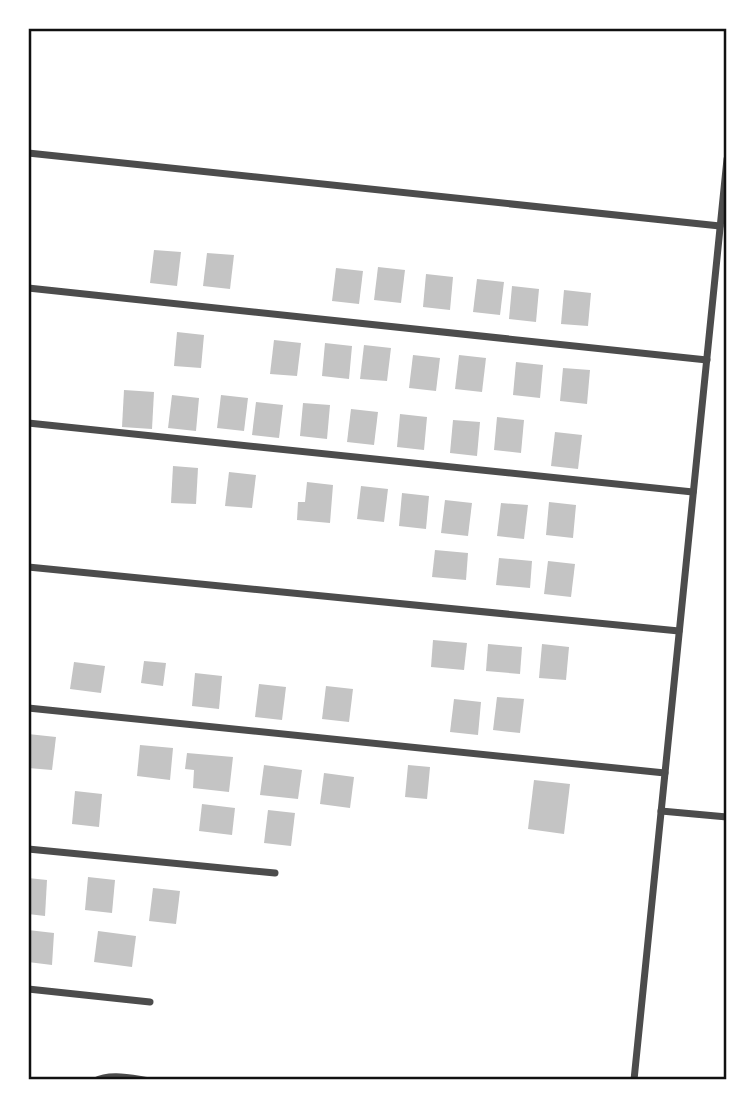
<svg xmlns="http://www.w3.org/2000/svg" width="755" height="1108" font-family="'Nunito Sans',sans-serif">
<rect width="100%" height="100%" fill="#fff"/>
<g fill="#c4c4c4">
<path d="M154 250 181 252 177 286 150 283Z"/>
<path d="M207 253 234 255 230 289 203 286Z"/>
<path d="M378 267 405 270 401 303 374 300Z"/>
<path d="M336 268 363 271 359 304 332 301Z"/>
<path d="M426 274 453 277 450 310 423 307Z"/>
<path d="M477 279 504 282 500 315 473 312Z"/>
<path d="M512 286 539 289 536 322 509 319Z"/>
<path d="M564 290 591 293 588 326 561 324Z"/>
<path d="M177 332 204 335 201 368 174 366Z"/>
<path d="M274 340 301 343 297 376 270 374Z"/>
<path d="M325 343 352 346 349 379 322 376Z"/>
<path d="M364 345 391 348 387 381 360 379Z"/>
<path d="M413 355 440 358 436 391 409 388Z"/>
<path d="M459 355 486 358 482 392 455 389Z"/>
<path d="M516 362 543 365 540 398 513 395Z"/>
<path d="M563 368 590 370 587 404 560 401Z"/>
<path d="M124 390 154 392 152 429 122 427Z"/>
<path d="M172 395 199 398 196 431 168 428Z"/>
<path d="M221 395 248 398 244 431 217 428Z"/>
<path d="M256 402 283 405 279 438 252 435Z"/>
<path d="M303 403 330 405 327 439 300 436Z"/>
<path d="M351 409 378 412 374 445 347 442Z"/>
<path d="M400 414 427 417 424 450 397 447Z"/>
<path d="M497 417 524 420 521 453 494 450Z"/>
<path d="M453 420 480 422 477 456 450 453Z"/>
<path d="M555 432 582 435 578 469 551 466Z"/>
<path d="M173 466 198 468 196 504 171 503Z"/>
<path d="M229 472 256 475 252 508 225 506Z"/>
<path d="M307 482 333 485 330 523 297 520 298 502H305Z"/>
<path d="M361 486 388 489 384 522 357 519Z"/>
<path d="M402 493 429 496 426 529 399 526Z"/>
<path d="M445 500 472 503 468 536 441 533Z"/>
<path d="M549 502 576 505 573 538 546 535Z"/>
<path d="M501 503 528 505 524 539 497 536Z"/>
<path d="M435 550 468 553 466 580 432 577Z"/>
<path d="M499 558 532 561 530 588 496 585Z"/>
<path d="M548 561 575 564 571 597 544 594Z"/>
<path d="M433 640 467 643 464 670 431 667Z"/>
<path d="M488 644 522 647 520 674 486 671Z"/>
<path d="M542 644 569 647 566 680 539 678Z"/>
<path d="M144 661 166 663 163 686 141 683Z"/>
<path d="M74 662 105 666 101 693 70 689Z"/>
<path d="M195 673 222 676 219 709 192 706Z"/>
<path d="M259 684 286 687 282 720 255 717Z"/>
<path d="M326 686 353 689 349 722 322 719Z"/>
<path d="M497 697 524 699 520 733 493 730Z"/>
<path d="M454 699 481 702 478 735 450 732Z"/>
<path d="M28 734 56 737 52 770 28 768Z"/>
<path d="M140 745 173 748 170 780 137 776Z"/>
<path d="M187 753 233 757 229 792 193 788 194 770 185 769Z"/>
<path d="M264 765 302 770 298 799 260 795Z"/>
<path d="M408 765 430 767 427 799 405 797Z"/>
<path d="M324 773 354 777 350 808 320 804Z"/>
<path d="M534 780 570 784 564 834 528 829Z"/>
<path d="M75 791 102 794 99 827 72 824Z"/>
<path d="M202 804 235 808 232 835 199 831Z"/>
<path d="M268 810 295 813 291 846 264 843Z"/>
<path d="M88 877 115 880 112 913 85 910Z"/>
<path d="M28 878 47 880 45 916 28 914Z"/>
<path d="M153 888 180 891 176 924 149 921Z"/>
<path d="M28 930 54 933 52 965 28 962Z"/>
<path d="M98 931 136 936 132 967 94 962Z"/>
</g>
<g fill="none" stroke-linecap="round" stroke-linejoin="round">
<path stroke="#4c4c4c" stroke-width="4.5" d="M94 1080C111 1071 135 1078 154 1080"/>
<g stroke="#4c4c4c" stroke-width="7">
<path d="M28 153 720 226"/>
<path d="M28 288 707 360"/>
<path d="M28 423 693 492"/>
<path d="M28 567 679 631"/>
<path d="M28 708 665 773"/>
<path d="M661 811 727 817"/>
<path d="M28 849 275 873"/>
<path d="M28 989 150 1002"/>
<path d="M634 1080 727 159"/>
</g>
</g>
<rect width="755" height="1108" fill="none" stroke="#ffffff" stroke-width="60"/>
<rect x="30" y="30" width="695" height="1048" fill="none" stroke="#111" stroke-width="2.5"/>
</svg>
